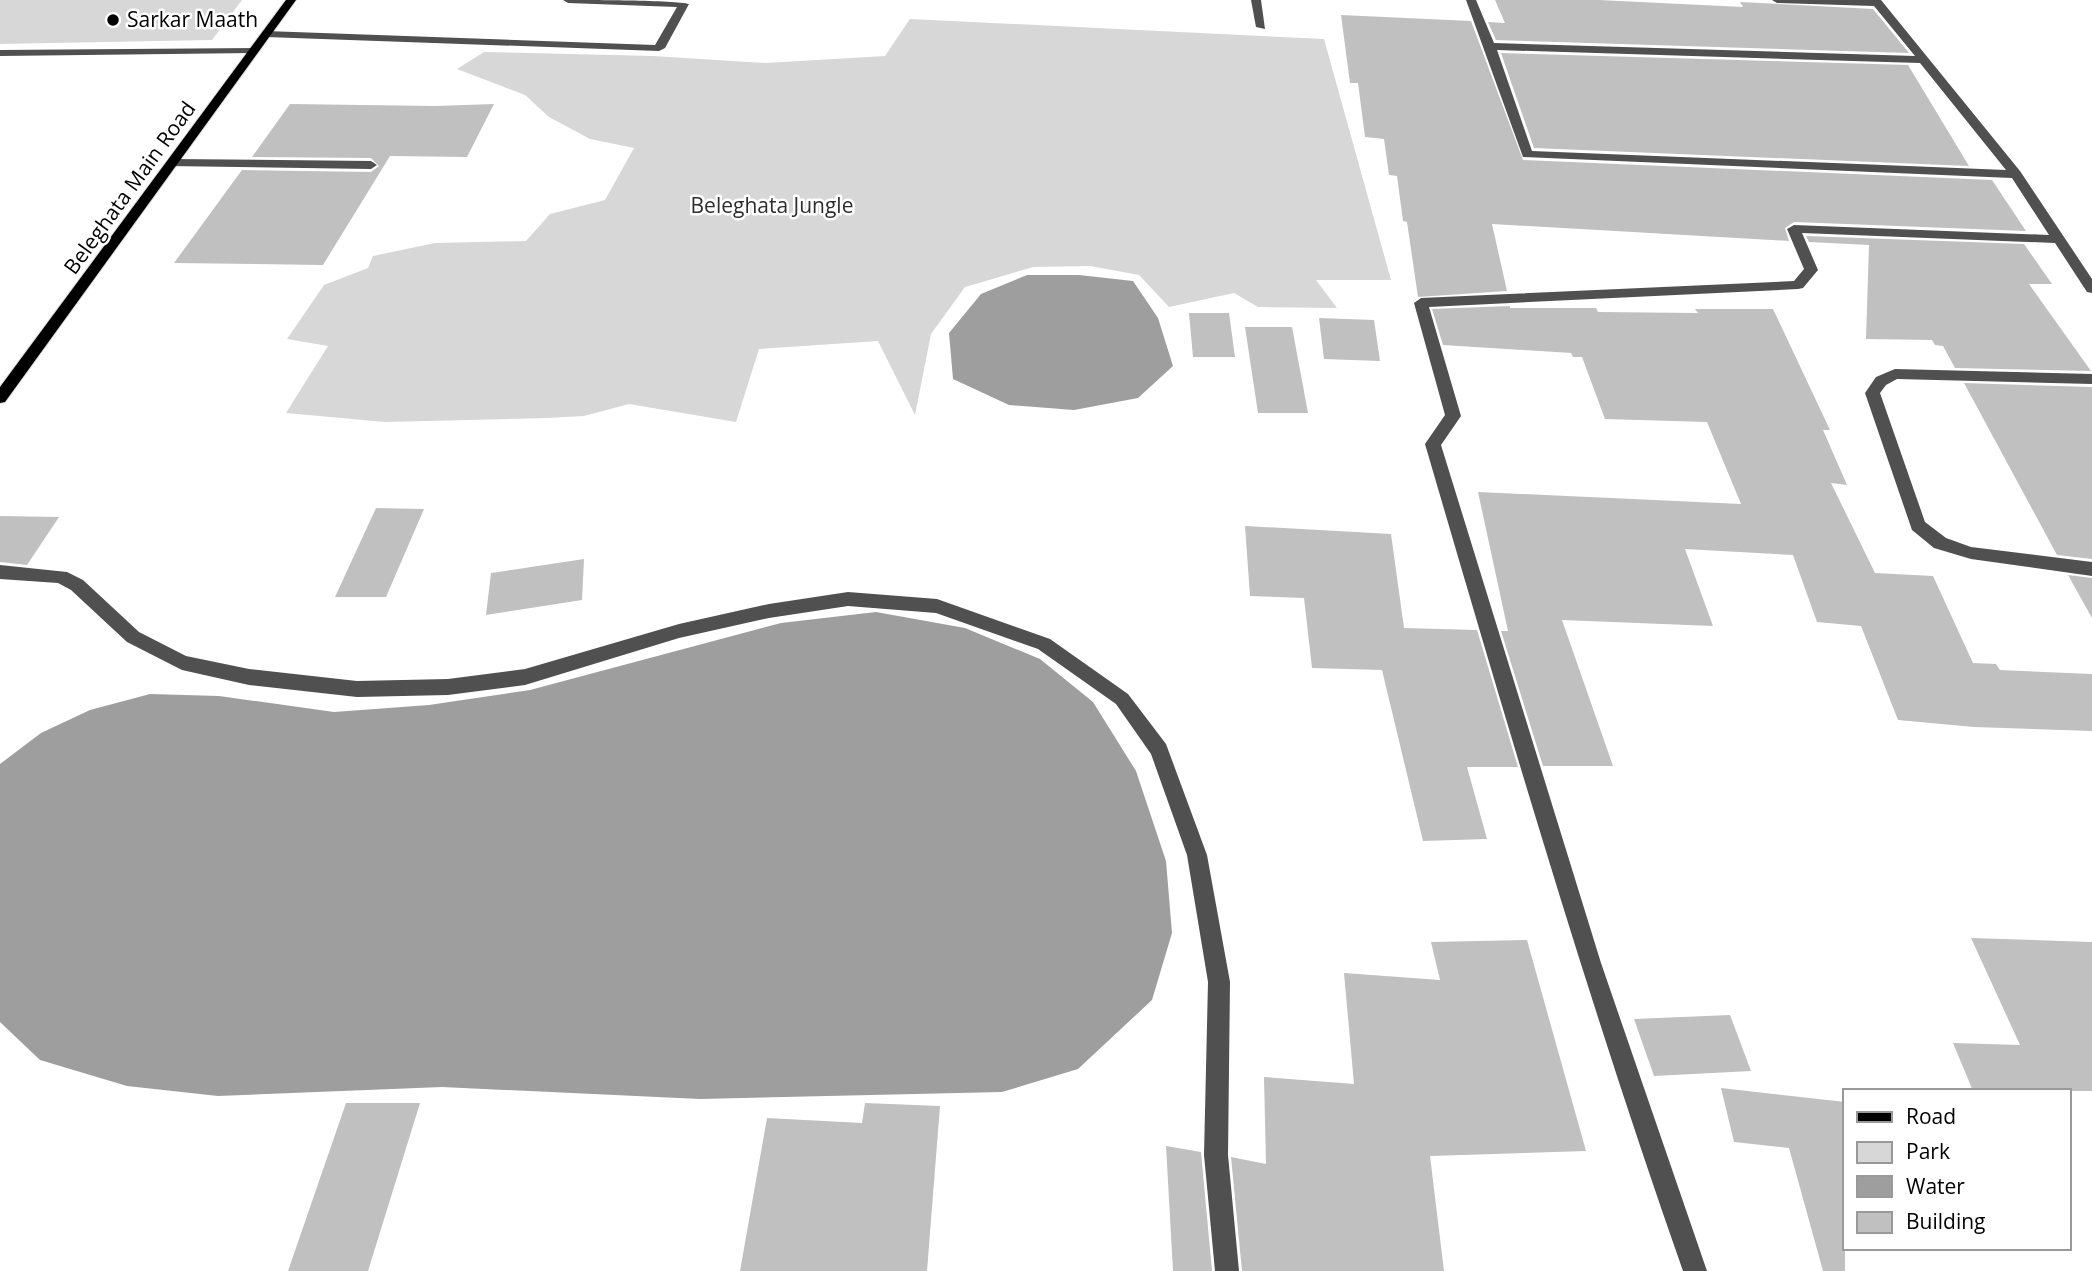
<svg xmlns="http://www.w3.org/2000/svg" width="2092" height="1271" font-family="'Open Sans',sans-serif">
<rect width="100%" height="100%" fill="#fff"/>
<g fill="#d7d7d7">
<path d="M0 0H242L212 40 0 44Z"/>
<path d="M910 19 1324 39 1391 280H1316L1337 308 1258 307 1234 293 1169 307 1139 275 1090 266 1033 267 965 287 931 334 915 415 878 341 759 349 736 422 629 404 584 416 547 418 385 422 286 413 328 346 287 339 324 285 368 268 373 256 435 243 526 241 550 214 605 200 634 148 590 139 549 117 525 95 457 69 484 52 653 56 766 63 885 56Z"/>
</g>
<g fill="#9e9e9e">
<path d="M1027 275H1079L1133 281 1158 318 1173 366 1138 398 1074 410 1009 405 953 379 949 333 981 294Z"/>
<path d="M876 612 965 628 1040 659 1093 702 1136 771 1166 861 1172 933 1152 1000 1078 1069 1002 1092 700 1099 442 1087 218 1096 127 1086 40 1060 0 1022V764L41 733 90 710 150 694 219 696 334 712 429 705 530 690 781 623Z"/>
</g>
<g fill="#c0c0c0">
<path d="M1495 0H1599L1743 7 1740 2 1873 9 1909 53 1496 40 1488 22 1505 23Z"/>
<path d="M1341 15 1471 21 1523 160 1992 180 2026 231 1794 222 1785 228 1789 241 1492 224 1507 291 1418 297 1407 222 1403 221 1397 176 1389 175 1384 139 1365 137 1358 83H1350Z"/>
<path d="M1501 53 1908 65 1969 166 1534 148Z"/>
<path d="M290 104 435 106 494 104 467 157 390 156 323 265 174 263 242 170 371 172 379 166 371 158 252 157Z"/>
<path d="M1806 236 2024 244 2052 284H2029L2091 371 1955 368 1943 346 1935 345 1932 340 1866 339 1869 245 1809 242Z"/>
<path d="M1510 306V308H1596L1598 312 1698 313 1695 309H1773L1830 430H1823L1847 485 1831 483 1875 573 1933 576 1973 663 1996 664 2000 670 2092 674V731L1974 727 1898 720 1861 626 1817 622 1793 555 1685 549 1713 626 1562 620 1613 766H1543L1501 631H1508L1478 492 1741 504 1707 422 1605 419 1582 357H1573L1571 353 1443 345 1432 309Z"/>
<path d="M1189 313H1229L1235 357H1193Z"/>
<path d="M1319 318 1374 320 1380 361 1324 359Z"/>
<path d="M1245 327H1292L1308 413H1258Z"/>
<path d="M1964 383 2092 387V559L2057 555Z"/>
<path d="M376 508 424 509 386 597H335Z"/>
<path d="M0 516 59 517 27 565 0 562Z"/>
<path d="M1245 526 1391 534 1404 628 1477 630 1518 767H1467L1487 839 1423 841 1382 670 1312 668 1304 598 1250 596Z"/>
<path d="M584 559 582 600 486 615 491 573Z"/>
<path d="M2068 575 2092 578V618Z"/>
<path d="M1971 938 2092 942V1091H1973L1953 1043 2020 1045Z"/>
<path d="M1527 940 1586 1151 1430 1156 1444 1271H1242L1231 1157 1266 1164 1264 1077 1354 1084 1344 973 1440 980 1431 942Z"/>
<path d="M1730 1015 1751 1071 1654 1076 1634 1019Z"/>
<path d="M1721 1088 1845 1102V1271H1823L1789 1148 1734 1142Z"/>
<path d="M346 1103H420L368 1271H288Z"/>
<path d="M865 1103 940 1106 927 1271H740L767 1118 862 1123Z"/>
<path d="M1166 1146 1201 1152 1212 1271H1173Z"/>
</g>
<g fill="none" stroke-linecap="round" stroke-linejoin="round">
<g stroke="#dbdbdb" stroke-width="2">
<path id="major" d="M286 0H296L5 402 0 403V387Z"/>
</g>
<g fill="#505050" fill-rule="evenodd">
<path d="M563 0C585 0 676 0 689 4L665 48 659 51 266 37 261 34 266 31 655 45 677 7 568 3Z"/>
<path d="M1251 0H1261L1265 29 1256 27Z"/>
<path d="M1466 0H1476L1494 43 1915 56 1874 6 1777 3 1772 0H1881L2020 171 2092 279V293L2087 292 2055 243 1802 233 1818 270 1803 288 1798 289 1429 307 1461 416 1441 445 1601 963 1707 1271H1683C1587 998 1506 721 1425 444L1445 415 1414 303 1421 298 1794 281 1804 269 1787 229 1794 225 2049 235 2012 178 1523 157ZM1497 50 1920 63 2006 170 1532 151Z"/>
<path d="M258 48 260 50 254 53 0 56V50Z"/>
<path d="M172 159 371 161 377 165 371 169 168 166 166 163Z"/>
<path d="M1895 369 2092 374V384L1897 379 1886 385 1880 393 1925 522 1946 538 1971 547 2092 562V576L1971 559 1934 548 1912 530 1865 393 1876 377Z"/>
<path d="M0 565 67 572 83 580 139 632 186 656 249 669 357 681 448 679 525 669 679 624 769 604 848 592 937 599 1050 639 1128 694 1166 744 1207 855 1230 982 1228 1155 1239 1271H1215L1204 1155 1208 982 1187 855 1151 754 1116 704 1038 649 936 613 848 606 769 618 679 638 525 685 448 695 357 697 249 685 182 670 127 642 71 590 58 583 0 579Z"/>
</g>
<use href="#major" fill="#000" fill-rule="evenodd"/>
</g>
<circle fill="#000" stroke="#fff" stroke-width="2.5" cx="113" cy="20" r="7"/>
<g text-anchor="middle" stroke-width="5" stroke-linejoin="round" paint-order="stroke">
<g font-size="21" fill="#000" stroke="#fff" text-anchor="start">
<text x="127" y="27">Sarkar Maath</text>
</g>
<g font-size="21" fill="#000" stroke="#fff">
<text transform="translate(130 188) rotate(-54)" y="7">Beleghata Main Road</text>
</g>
<g font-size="21" fill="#2e2e2e" stroke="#fff">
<text x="772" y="213">Beleghata Jungle</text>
</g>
</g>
<rect x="1843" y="1089" width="228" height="161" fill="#ffffff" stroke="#999999" stroke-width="2"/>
<rect x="1857" y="1112" width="35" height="10" fill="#000000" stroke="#999999" stroke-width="2"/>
<text x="1906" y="1124" font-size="21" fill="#000000">Road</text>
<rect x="1857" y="1142" width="35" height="21" fill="#d7d7d7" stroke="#999999" stroke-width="2"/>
<text x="1906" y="1159" font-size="21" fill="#000000">Park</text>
<rect x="1857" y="1176" width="35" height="21" fill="#9e9e9e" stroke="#999999" stroke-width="2"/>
<text x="1906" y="1194" font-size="21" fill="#000000">Water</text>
<rect x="1857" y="1212" width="35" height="21" fill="#c0c0c0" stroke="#999999" stroke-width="2"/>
<text x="1906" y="1229" font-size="21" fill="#000000">Building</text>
</svg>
